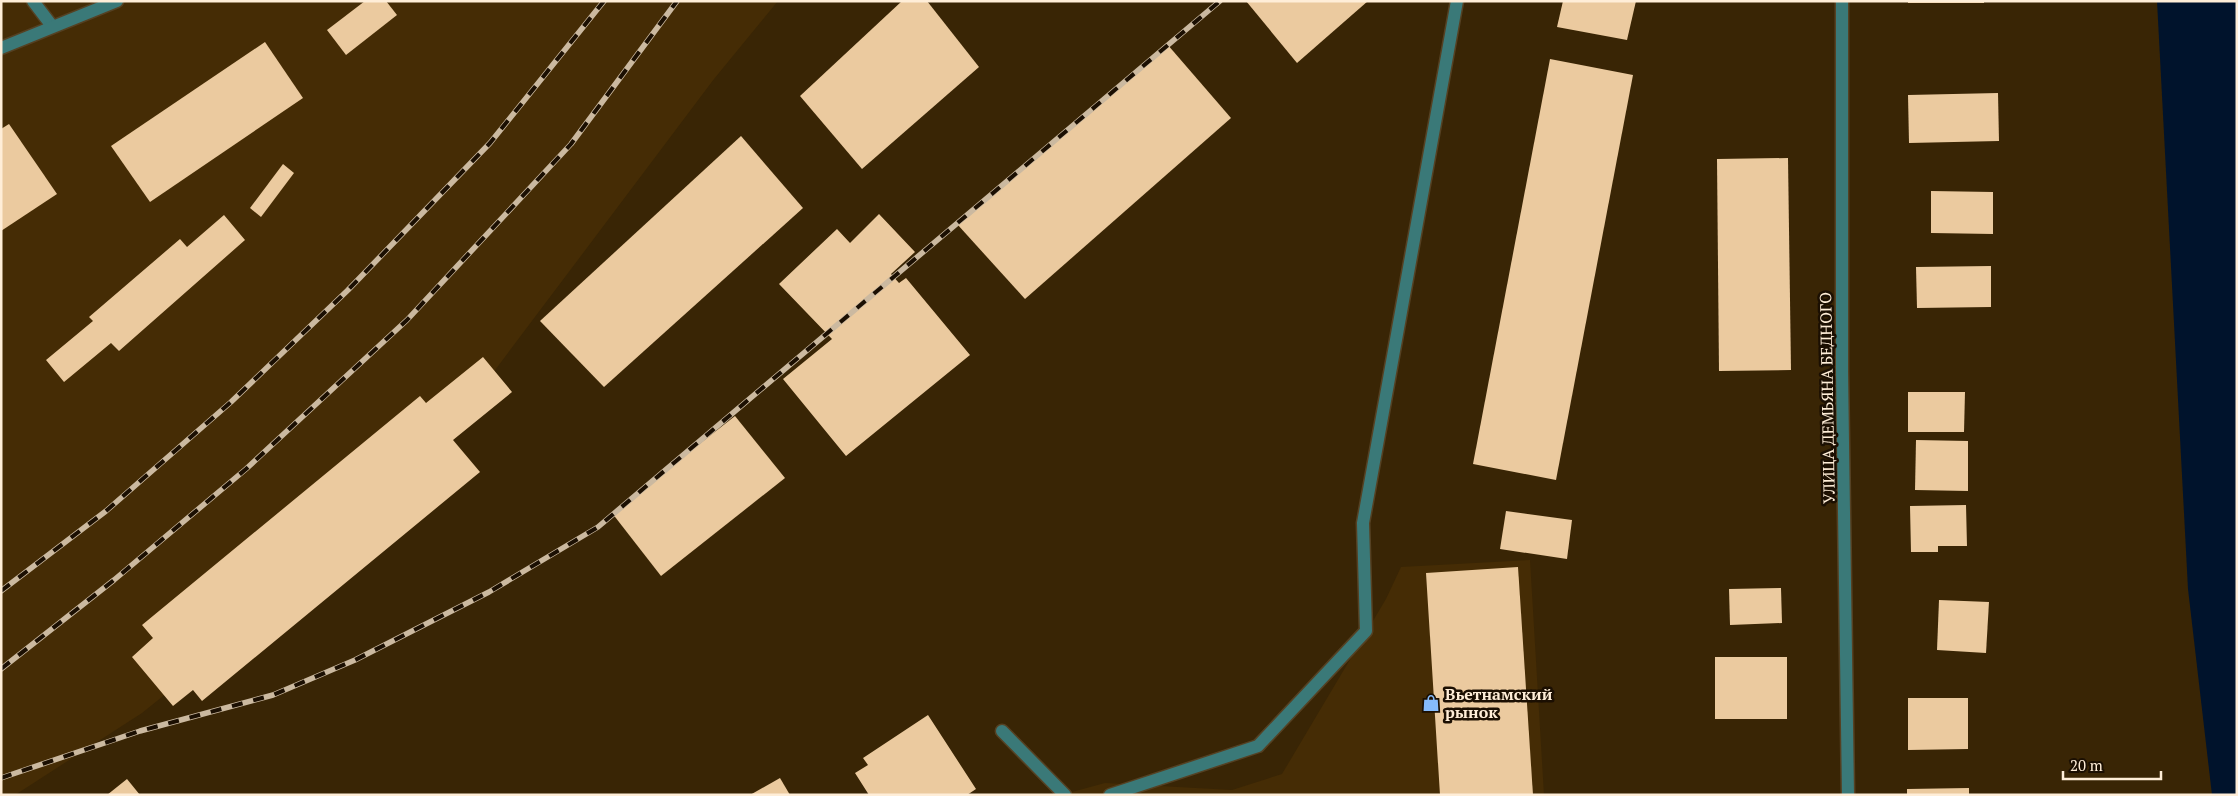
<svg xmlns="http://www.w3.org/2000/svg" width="2238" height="796" font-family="'PT Serif',serif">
<rect width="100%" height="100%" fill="#392505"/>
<g fill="#452c05">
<path d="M1 1H778L714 79 383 519 142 713 15 795H1Z"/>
<path d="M1530 560 1544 795H1061L1105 783 1232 790 1282 774 1386 599 1401 567Z"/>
</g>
<path fill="#00132c" d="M2157 1H2237V795H2212L2188 589Z"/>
<g fill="#ebca9f">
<path d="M365 1H386L397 15 346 55 327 30Z"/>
<path d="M902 1H927L979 67 862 169 800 96Z"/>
<path d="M1246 1H1368L1297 63Z"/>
<path d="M1563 1H1636L1627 40 1557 27Z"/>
<rect x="1908" y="1" width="76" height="2"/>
<path d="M265 42 303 98 150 202 111 146Z"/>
<path d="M1167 44 1231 118 1025 299 957 224Z"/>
<path d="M1550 59 1633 75 1556 480 1473 464Z"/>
<path d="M1998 93 1999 141 1909 143 1908 95Z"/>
<path d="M9 124 57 194 1 231V129Z"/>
<path d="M741 136 803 208 604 387 540 321Z"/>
<path d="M1788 158 1791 370 1719 371 1717 159Z"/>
<path d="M283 164 294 173 261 217 250 208Z"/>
<path d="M1931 191 1993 192V234L1931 233Z"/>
<path d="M879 214 915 252 891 274 899 283 906 278 970 355 846 456 783 379 832 339 779 284 837 229 850 243Z"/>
<path d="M224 215 245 240 119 351 111 343 64 382 46 360 93 321 89 317 180 239 187 247Z"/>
<path d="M1991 266V307L1917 308 1916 267Z"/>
<path d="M483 357 512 392 453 440 480 472 202 701 193 690 173 706 132 657 153 638 142 625 420 396 426 403Z"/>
<path d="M1908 392H1965L1964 432H1908Z"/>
<path d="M735 416 785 478 661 576 612 513Z"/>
<path d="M1916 440 1968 441V491L1915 490Z"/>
<path d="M1966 505 1967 546H1938V552H1911L1910 506Z"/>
<path d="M1506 511 1572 520 1567 559 1500 549Z"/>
<path d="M1518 567 1533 795H1440L1426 573Z"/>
<path d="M1781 588 1782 623 1730 625 1729 589Z"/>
<path d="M1939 600 1989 602 1986 653 1937 650Z"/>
<rect x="1715" y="657" width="72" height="62"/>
<path d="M1908 698H1968V749L1908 750Z"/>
<path d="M928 715 976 789 967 795H869L855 773 868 765 863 758Z"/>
<path d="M780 778 790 795H750Z"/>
<path d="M127 779 140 795H107Z"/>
<path d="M1969 788V795H1907V789Z"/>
</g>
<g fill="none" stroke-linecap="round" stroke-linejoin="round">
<g stroke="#554123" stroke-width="15">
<g id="lane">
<path d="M33 1 52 26"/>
<path d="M1 48 117 1"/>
<path d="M1002 731 1065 795"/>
<path d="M1110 795 1258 746 1366 631 1363 523 1457 1"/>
</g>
</g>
<g stroke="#554123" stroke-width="15">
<path id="street" d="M1842 1V371L1848 795"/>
</g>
<use href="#lane" stroke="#3a7978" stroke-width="12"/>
<use href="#street" stroke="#3a7978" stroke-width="12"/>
<g stroke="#cbb9a0" stroke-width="5.5">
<g id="rail">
<path d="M1 591 106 511 231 402 348 290 490 143 604 1"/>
<path d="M1 669 114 580 246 469 407 320 571 144 677 1"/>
<path d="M1 778 140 731 273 695 355 660 489 592 598 527 1220 1"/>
</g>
</g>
<use href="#rail" stroke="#1b0f02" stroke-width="4" stroke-dasharray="11" stroke-linecap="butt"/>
</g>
<defs>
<g id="shop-bare" transform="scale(1.35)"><path d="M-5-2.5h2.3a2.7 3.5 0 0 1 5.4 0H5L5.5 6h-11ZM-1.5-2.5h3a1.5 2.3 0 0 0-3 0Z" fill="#86bbfb" stroke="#1b0f02" stroke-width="2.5" paint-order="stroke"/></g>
</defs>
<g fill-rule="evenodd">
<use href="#shop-bare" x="1431" y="703"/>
</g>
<g text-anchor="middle" stroke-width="5" stroke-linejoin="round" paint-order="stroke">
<g font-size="16" fill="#ffeed8" stroke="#1b0f02">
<text transform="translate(1827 398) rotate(-91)" y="6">УЛИЦА ДЕМЬЯНА БЕДНОГО</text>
</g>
<g font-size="16" font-weight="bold" fill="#ffeed8" stroke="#1b0f02" text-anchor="start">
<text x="1445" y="700">Вьетнамский<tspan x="1445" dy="18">рынок</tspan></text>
</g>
</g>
<rect width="2238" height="796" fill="none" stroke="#ffeed8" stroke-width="5"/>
<path d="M2063 771v8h98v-8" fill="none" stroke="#ffeed8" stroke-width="2.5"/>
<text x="2070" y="771" font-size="15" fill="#ffeed8" stroke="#1b0f02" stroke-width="4" paint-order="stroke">20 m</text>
</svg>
